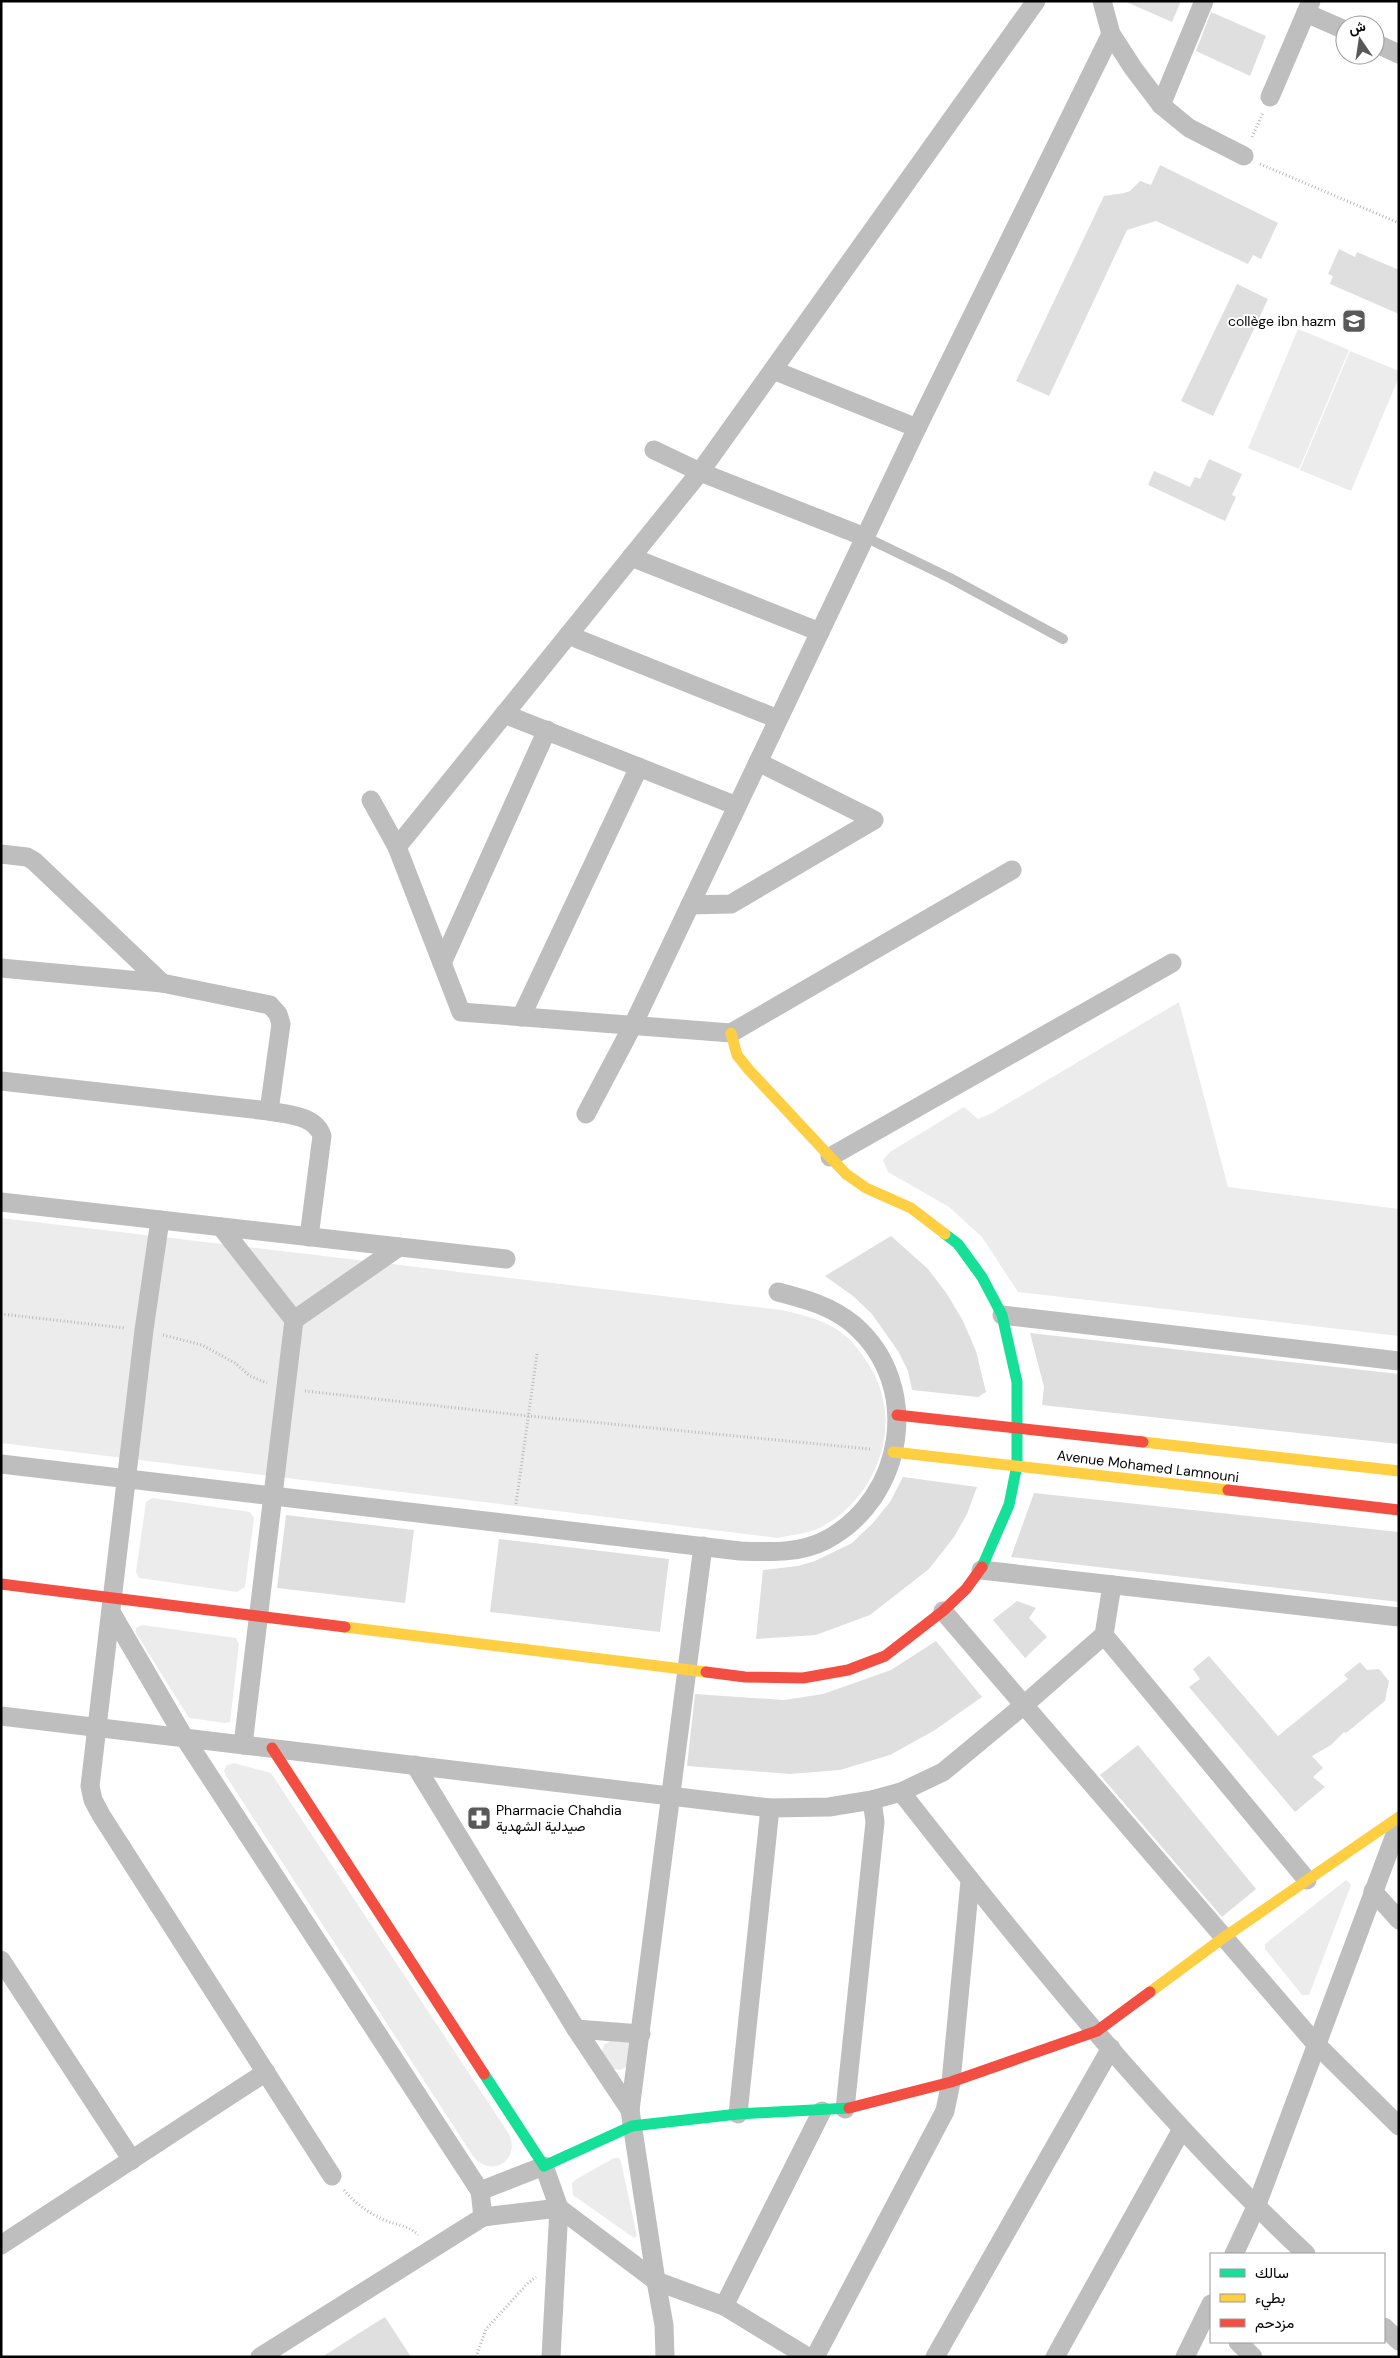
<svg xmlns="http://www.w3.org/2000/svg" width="1400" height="2358" font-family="'DM Sans',Vazirmatn,sans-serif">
<rect width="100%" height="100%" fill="#fff"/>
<g fill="#ececec">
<path d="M1298 329 1349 350 1299 469 1248 448Z"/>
<path d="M1350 351 1399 371V377L1351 491 1300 470Z"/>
<path d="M1179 1002 1228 1187 1399 1209V1336L1018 1292 982 1237 949 1207 888 1172 883 1160 890 1152 964 1107 978 1119 992 1113Z"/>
<path d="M1 1218 782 1310C807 1316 833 1322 851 1341 867 1359 881 1381 884 1405 893 1454 862 1510 815 1530 804 1534 790 1535 778 1538L1 1443Z"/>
<path d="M152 1498 250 1512 254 1518 245 1587 237 1592 139 1578 136 1572 146 1502Z"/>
<path d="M142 1625 236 1638 239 1644 230 1722 225 1723 189 1718 136 1633V1628Z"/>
<path d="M234 1763 271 1773 509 2134C521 2161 491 2179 473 2156L226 1776 224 1771 226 1766Z"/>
<path d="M1346 1880 1351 1885 1309 1995H1302L1265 1949V1944Z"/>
<path d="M616 2037 632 2043 630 2065 620 2070 610 2068 601 2055 604 2045Z"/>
<path d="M614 2158H619L621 2162 637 2236 634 2238 573 2195 572 2183 575 2180Z"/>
</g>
<g fill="#dfdfdf">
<path d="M1124 1H1181L1172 22Z"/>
<path d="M1211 12 1266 36 1250 76 1196 51Z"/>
<path d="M1160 165 1278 223 1261 259 1253 255 1248 264 1156 221 1127 230 1049 396 1016 381 1104 196 1124 193 1130 191 1140 181 1151 185Z"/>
<path d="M1339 249 1355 257 1357 252 1399 270V314L1330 284 1333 276 1328 274Z"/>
<path d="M1237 284 1268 299 1213 416 1181 401Z"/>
<path d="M1209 459 1242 474 1232 495 1236 497 1225 521 1148 485 1154 471 1190 487 1195 477 1200 479Z"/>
<path d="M891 1236 928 1269 947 1294 963 1321 976 1351 986 1392 978 1397 912 1390 908 1371 898 1351 872 1314 853 1296 825 1276Z"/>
<path d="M1030 1333 1399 1374V1444L1042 1405 1044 1387Z"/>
<path d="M903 1477 977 1487 967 1514 954 1537 929 1569 870 1615 816 1635 756 1639 763 1570 798 1566 815 1561 852 1543 873 1523 890 1502Z"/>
<path d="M1034 1493 1399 1532V1602L1011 1557Z"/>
<path d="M286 1515 414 1530 405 1603 277 1588Z"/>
<path d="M499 1539 669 1559 660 1632 490 1612Z"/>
<path d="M1017 1601 1036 1608 1029 1618 1047 1637 1025 1658 993 1620Z"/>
<path d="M936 1641 982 1697 935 1730 890 1755 840 1770 790 1774 687 1766 695 1694 784 1700 823 1694 891 1670Z"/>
<path d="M1209 1656 1278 1736 1348 1679 1344 1675 1360 1662 1367 1670 1379 1669 1389 1681 1385 1701 1346 1733 1344 1732 1331 1745 1312 1756 1323 1768 1313 1777 1325 1787 1295 1812 1189 1687 1200 1679 1193 1669Z"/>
<path d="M1138 1745 1256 1889 1222 1917 1100 1775Z"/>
<path d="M385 2317 411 2357H322L361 2332Z"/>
</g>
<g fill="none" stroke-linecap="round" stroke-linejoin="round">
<g stroke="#b9b9b9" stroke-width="3" stroke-dasharray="1 2.5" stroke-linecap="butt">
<path d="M1252 137 1263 113"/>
<path d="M1260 164 1399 223"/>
<path d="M1 1314 125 1328"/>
<path d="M163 1335 202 1345 235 1363 250 1376 267 1383"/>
<path d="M305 1391 529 1416 870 1449"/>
<path d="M516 1504 537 1354"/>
<path d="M344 2190C354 2202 367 2212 382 2219 394 2225 409 2225 418 2235"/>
<path d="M476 2357 486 2329 528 2283 536 2277"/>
</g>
<path stroke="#bebebe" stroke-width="10" d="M865 537 950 578 1063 639"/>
<g stroke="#bebebe" stroke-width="19">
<path d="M1102 1 1111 34 1133 68 1161 105 1189 128 1244 156"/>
<path d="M1306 13 1345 30"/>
<path d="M1375 43 1399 54"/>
<path d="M1270 97 1311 1"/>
<path d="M1161 105 1204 1"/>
<path d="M773 370 917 428"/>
<path d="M654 450 700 472 865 537"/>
<path d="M631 557 820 632"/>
<path d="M568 635 778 719"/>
<path d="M504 714 737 806"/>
<path d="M371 800 397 847 461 1012 731 1033 1012 870"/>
<path d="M397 847 700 472 1036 1"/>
<path d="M1 854 27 857 34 861 162 983"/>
<path d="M690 905 731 904 874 820 758 762"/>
<path d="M442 963 547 730"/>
<path d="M1 968 162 983 270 1005 278 1014 281 1024 269 1111"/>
<path d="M521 1017 639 767"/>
<path d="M1 1081 269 1111C288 1115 315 1115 322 1136L309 1237"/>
<path d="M586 1114 633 1025 917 428 1111 34"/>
<path d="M830 1157 1172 963"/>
<path d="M1 1202 506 1259"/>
<path d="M160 1220 144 1330 90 1786 93 1800 101 1815 332 2176"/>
<path d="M221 1227 294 1320 243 1745"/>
<path d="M1002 1315 1399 1361"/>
<path d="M294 1320 399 1247"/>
<path d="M1 1464 740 1551C769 1552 799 1554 826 1540 905 1498 923 1385 854 1325 832 1306 805 1299 778 1292"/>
<path d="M981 1570 1399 1617"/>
<path d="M943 1611 1315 2043 1399 2126"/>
<path d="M111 1612 184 1737 480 2191 483 2217 260 2357"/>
<path d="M1104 1635 1307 1880"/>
<path d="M1 1716 770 1808 829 1807 872 1800 901 1792 943 1772 1024 1705 1104 1635 1112 1585"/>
<path d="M415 1765 576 2029 630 2110 656 2281 664 2325 665 2357"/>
<path d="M901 1792C1027 1953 1157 2114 1306 2254"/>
<path d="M1373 1891 1399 1920"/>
<path d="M1 1960 132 2160"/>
<path d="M576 2029 641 2034"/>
<path d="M845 2109 875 1822 872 1800"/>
<path d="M630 2110 703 1546"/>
<path d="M738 2114 770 1808"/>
<path d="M480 2191 544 2166 559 2208 551 2357"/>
<path d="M483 2217 559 2208 656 2281 724 2306 808 2357"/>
<path d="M1 2245 266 2072"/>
<path d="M1234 2254 1256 2207 1399 1824"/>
<path d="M724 2306 822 2111"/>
<path d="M1384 2327 1399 2341"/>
<path d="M1238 2342 1253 2357"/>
<path d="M815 2357 945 2111 951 2082 970 1881"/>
<path d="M935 2357 1111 2048"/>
<path d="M1055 2357 1182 2129"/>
<path d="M1185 2357 1211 2304"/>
</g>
<g stroke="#16e098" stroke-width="11">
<path d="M945 1234 958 1244 982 1277 1002 1315 1017 1382V1465L1009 1505 982 1567"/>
<path d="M484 2074 544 2166 632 2126 738 2114 849 2108"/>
</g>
<g stroke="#ffcf43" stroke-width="11">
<path d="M731 1033 737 1055 749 1070 846 1174 866 1188 911 1208 945 1234"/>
<path d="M1143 1442 1399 1471"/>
<path d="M893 1452 1228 1490"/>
<path d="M345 1627 706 1672"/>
<path d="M1150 1992 1223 1938 1399 1817"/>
</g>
<g stroke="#f24e42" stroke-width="11">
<path d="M897 1415 1143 1442"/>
<path d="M1228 1490 1399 1510"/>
<path d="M1 1584 345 1627"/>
<path d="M706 1672 745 1677 803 1678 848 1670 885 1656 943 1611 966 1589 982 1567"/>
<path d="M272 1748 484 2074"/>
<path d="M849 2108 951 2082 1097 2031 1150 1992"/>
</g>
</g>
<defs>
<g id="school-square" transform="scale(1.25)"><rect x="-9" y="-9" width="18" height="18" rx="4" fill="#595959" stroke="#fff"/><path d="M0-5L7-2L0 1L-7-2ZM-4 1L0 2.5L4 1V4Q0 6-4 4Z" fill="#fff"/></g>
<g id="pharmacy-square" transform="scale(1.25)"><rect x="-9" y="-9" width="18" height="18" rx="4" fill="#595959" stroke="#fff"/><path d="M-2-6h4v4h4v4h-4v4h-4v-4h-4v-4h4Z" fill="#fff"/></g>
</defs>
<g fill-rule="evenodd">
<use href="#school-square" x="1354" y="321"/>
<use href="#pharmacy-square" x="479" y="1818"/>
</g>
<g text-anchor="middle" stroke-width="4" stroke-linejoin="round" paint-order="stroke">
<g font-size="14" fill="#000" stroke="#fff" text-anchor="end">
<text x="1336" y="326">collège ibn hazm</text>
<text x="496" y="1815" text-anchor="start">Pharmacie Chahdia<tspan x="496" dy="16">صيدلية الشهدية</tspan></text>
</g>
<g font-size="14" fill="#000" stroke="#fff">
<text transform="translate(1148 1466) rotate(7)" y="5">Avenue Mohamed Lamnouni</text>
</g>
</g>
<rect width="1400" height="2358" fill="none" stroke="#000000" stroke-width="5"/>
<rect x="1210" y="2253" width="175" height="90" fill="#ffffff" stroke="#999999"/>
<rect x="1220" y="2269" width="25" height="8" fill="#16e098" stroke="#999999"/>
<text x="1255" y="2278" font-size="15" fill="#000000">سالك</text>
<rect x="1220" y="2294" width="25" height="8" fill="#ffcf43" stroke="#999999"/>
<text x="1255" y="2303" font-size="15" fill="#000000">بطيء</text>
<rect x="1220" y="2319" width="25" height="8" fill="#f24e42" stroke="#999999"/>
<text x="1255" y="2328" font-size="15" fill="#000000">مزدحم</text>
<g transform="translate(1360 40) rotate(347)"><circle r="24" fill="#ffffff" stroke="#999999"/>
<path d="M0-4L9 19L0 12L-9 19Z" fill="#595959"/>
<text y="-8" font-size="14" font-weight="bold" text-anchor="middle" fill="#000000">ش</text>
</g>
</svg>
